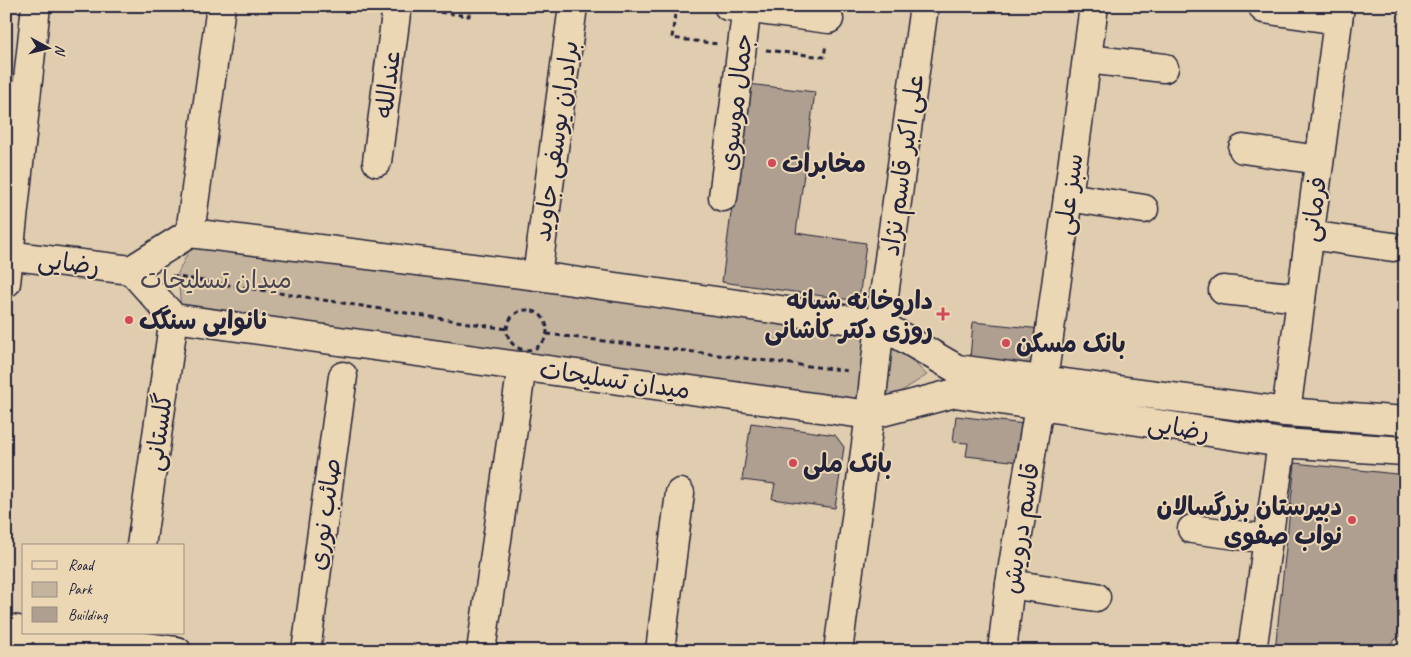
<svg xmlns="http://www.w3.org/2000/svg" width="1411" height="657" font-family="Caveat,'Playpen Sans Arabic',sans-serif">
<rect width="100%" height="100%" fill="#e0ccae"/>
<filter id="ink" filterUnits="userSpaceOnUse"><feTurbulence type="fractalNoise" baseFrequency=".02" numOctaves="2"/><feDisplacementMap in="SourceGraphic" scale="10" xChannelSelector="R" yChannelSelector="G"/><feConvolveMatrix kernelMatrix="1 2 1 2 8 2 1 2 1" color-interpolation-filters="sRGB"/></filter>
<g filter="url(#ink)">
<path fill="#c4b39d" stroke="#736a6c" d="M195 238 886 335 927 375 878 406 181 312 178 273Z"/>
<g fill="#ae9f90" stroke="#22223b">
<path d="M748 84 815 92 796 233 866 243 859 301 722 282Z"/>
<path d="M973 322 1041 329 1039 358 1028 365 970 359Z"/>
<path d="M956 416 1025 424 1020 462 966 456 968 443 953 442Z"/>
<path d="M751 423 835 435 844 447 835 508 772 499 775 484 742 480Z"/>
<path d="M1295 463 1405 475V632L1381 651H1275Z"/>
</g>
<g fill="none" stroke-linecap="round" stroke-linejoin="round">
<g stroke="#22223b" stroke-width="31">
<g id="minor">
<path d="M728 6 829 19"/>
<path d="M1264 9 1338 20"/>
<path d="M1087 59 1164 68"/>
<path d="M1243 149 1319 160"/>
<path d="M377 162 397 6"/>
<path d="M723 197 747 6"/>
<path d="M1068 197 1144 209"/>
<path d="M190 233 221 6"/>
<path d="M1309 235 1393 247"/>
<path d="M6 255 131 270"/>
<path d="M537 276 573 6"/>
<path d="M6 283 36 6"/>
<path d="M1223 290 1301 298"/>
<path d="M880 324 924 6"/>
<path d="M1043 381 1094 6"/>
<path d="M1286 412 1340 6"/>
<path d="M1192 529 1267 539"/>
<path d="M141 546 174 318"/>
<path d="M1010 584 1096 597"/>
<path d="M6 628 24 631"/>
<path d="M44 633 177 651"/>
<path d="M306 651 343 376"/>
<path d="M481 651 522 366"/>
<path d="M660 651 680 493"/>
<path d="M1002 651 1010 584 1039 406"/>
<path d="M1252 651 1282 443"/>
</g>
</g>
<g stroke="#22223b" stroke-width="31">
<g id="tertiary">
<path d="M1405 421 1286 412 957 369 880 324 537 276 190 233 131 270 174 318 870 415 955 393 1282 443 1405 451"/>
<path d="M838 651 870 415 880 324"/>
</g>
</g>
<g stroke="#22223b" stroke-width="3" stroke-dasharray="5 4" stroke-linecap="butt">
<path d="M676 6 672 38 718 44"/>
<path d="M422 10 469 16 470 6"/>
<path d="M766 50 824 57 826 44"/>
<path d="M172 276 507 329"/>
<circle cx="527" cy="330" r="20"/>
<path d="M547 334 849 371"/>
</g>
<use href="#minor" stroke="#ecd7b5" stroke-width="28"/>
<use href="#tertiary" stroke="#ecd7b5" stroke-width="28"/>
</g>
</g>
<g fill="#d1495b" stroke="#ecd7b5" stroke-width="2">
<circle cx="772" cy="163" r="5"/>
<path d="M940.5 306.5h5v5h5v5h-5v5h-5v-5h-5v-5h5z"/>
<circle cx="129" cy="320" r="5"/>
<circle cx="1006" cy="343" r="5"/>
<circle cx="793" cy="463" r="5"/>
<circle cx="1352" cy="520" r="5"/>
</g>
<g text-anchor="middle" stroke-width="4" stroke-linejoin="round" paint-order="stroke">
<g font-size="25" fill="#22223b" stroke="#ecd7b5">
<text transform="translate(387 84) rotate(-83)" y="9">عندالله</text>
<text transform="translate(735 102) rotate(-83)" y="9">جمال موسوی</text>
<text transform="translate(555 141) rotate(-82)" y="9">برادران یوسفی جاوید</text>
<text transform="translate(902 165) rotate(-82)" y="9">علی اکبر قاسم نژاد</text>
<text transform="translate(1068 194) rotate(-82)" y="9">سبز علی</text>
<text transform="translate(1313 209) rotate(-82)" y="9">فرمانی</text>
<text transform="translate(69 262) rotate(7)" y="9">رضایی</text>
<text transform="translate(615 379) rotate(8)" y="9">میدان تسلیحات</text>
<text transform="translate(1179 427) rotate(9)" y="9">رضایی</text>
<text transform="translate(158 432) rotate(-82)" y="9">گلستانی</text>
<text transform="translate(324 514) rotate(-82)" y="9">صائب نوری</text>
<text transform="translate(1020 528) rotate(-81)" y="9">قاسم درویش</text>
</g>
<g font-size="25" font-weight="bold" fill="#22223b" stroke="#ecd7b5" text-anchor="start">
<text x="782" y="172">مخابرات</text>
<text x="933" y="309" text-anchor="end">داروخانه شبانه<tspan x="933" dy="29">روزی دکتر کاشانی</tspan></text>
<text x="139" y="329">نانوایی سنگک</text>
<text x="1016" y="352">بانک مسکن</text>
<text x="803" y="472">بانک ملی</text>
<text x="1342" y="515" text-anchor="end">دبیرستان بزرگسالان<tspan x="1342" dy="29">نواب صفوی</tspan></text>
</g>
<g font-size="25" fill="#4a4654" stroke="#ecd7b5">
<text x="216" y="288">میدان تسلیحات</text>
</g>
</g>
<rect width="1411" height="657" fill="none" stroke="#ecd7b5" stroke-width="25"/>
<rect x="12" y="12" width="1386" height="632" fill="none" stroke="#22223b" stroke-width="2" filter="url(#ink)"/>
<rect x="22" y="544" width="162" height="90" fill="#ecd7b5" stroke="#9b8f84"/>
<rect x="32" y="561" width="25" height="8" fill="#ecd7b5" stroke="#9b8f84"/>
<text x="68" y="570" font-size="15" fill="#22223b">Road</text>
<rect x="32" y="582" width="25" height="15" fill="#c4b39d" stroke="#9b8f84"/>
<text x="68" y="594" font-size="15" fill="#22223b">Park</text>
<rect x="32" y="607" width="25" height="15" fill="#ae9f90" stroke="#9b8f84"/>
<text x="68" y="620" font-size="15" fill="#22223b">Building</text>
<g transform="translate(48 48) rotate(97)" stroke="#ecd7b5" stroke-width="4" paint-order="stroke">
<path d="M0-4L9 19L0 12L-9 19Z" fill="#22223b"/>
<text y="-8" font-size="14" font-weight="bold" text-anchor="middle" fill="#22223b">N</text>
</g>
</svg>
